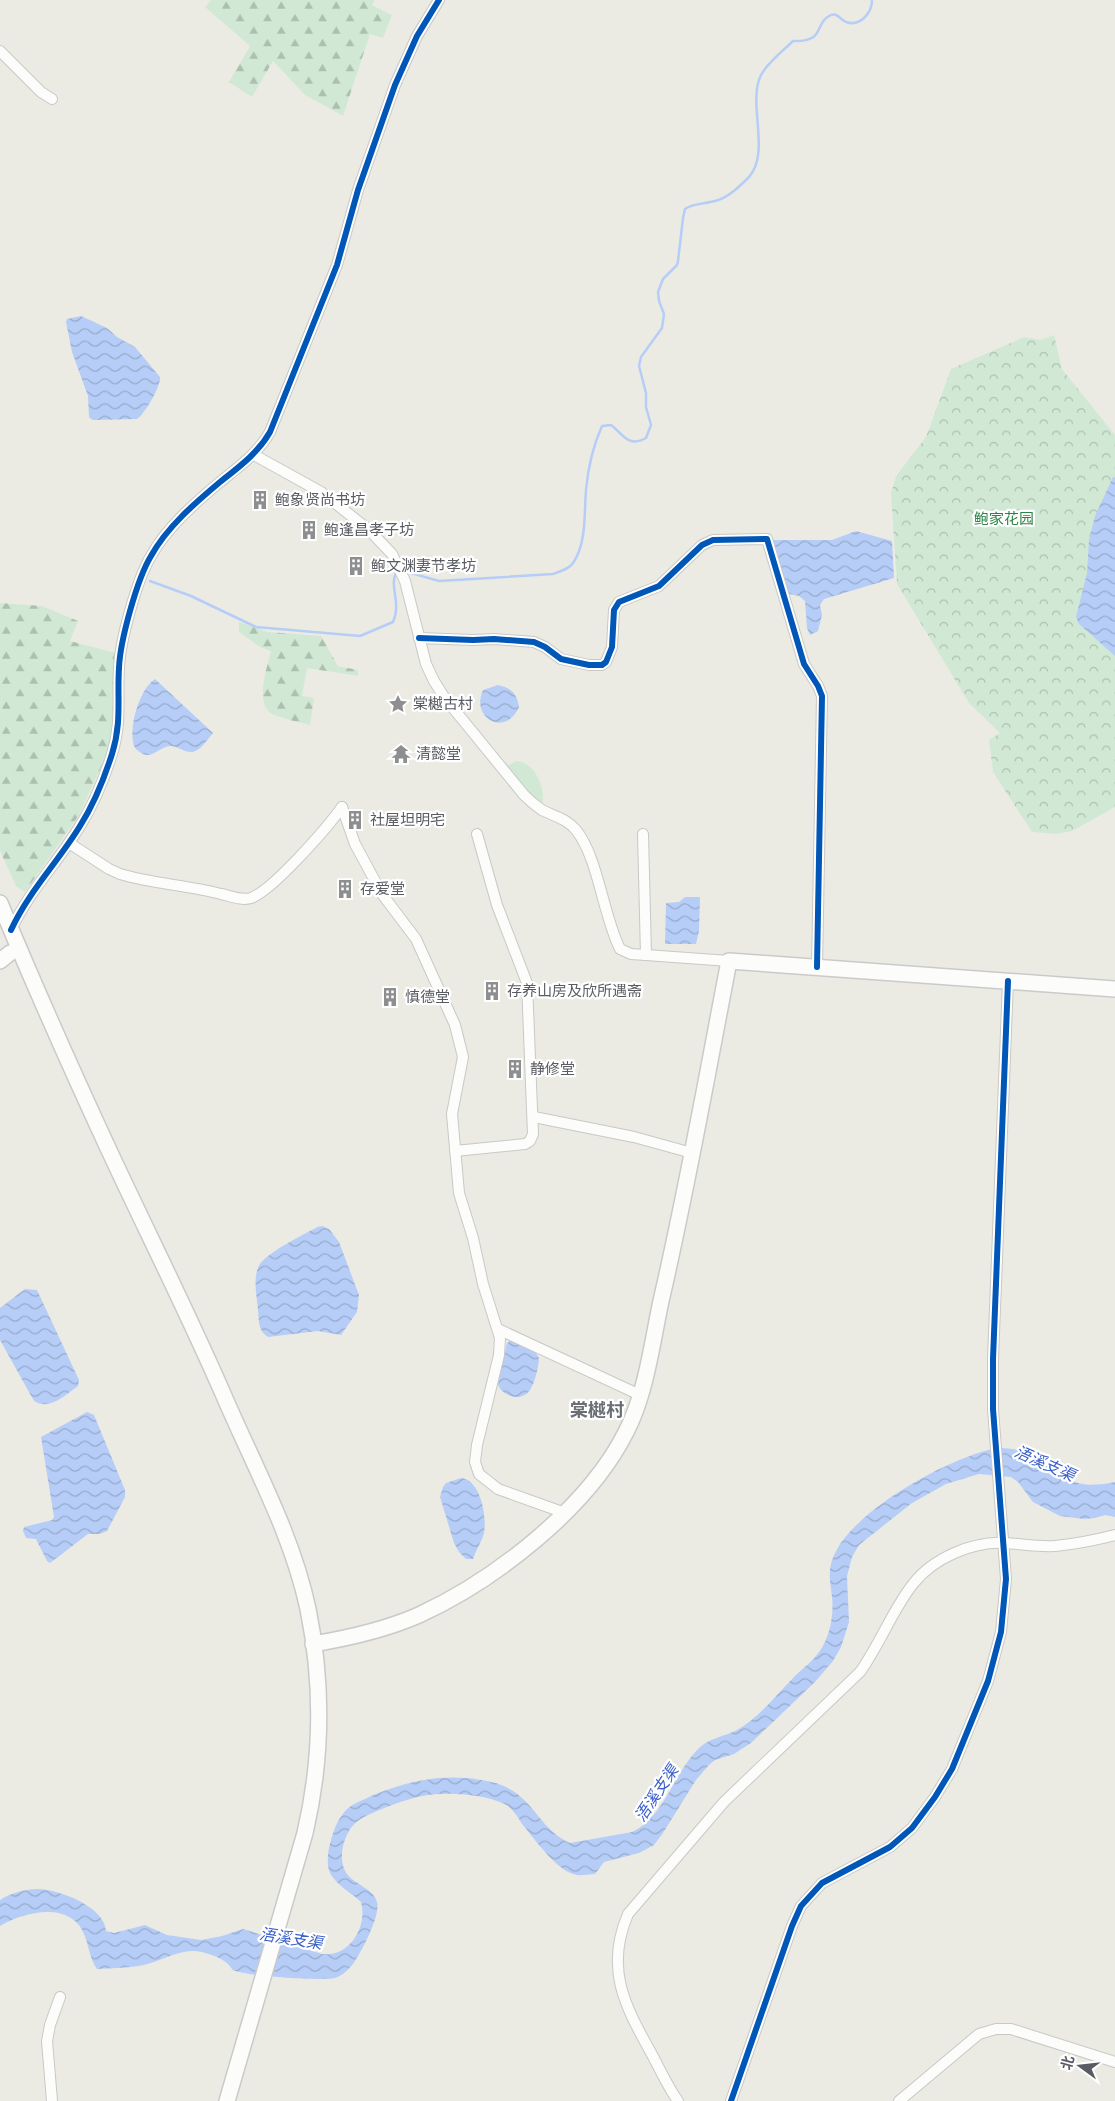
<svg xmlns="http://www.w3.org/2000/svg" width="1115" height="2101" font-family="Rubik,'Noto Sans SC',sans-serif">
<defs>
<pattern id="forest-firs" width="22" height="20" patternUnits="userSpaceOnUse" patternTransform="scale(1.25)"><rect width="22" height="20" fill="#d1e9d4"/><path d="M5 1l3.5 6h-7zM16 11l3.5 6h-7z" fill="#adc0b0"/></pattern>
<pattern id="park-crowns" width="20" height="18" patternUnits="userSpaceOnUse" patternTransform="scale(1.25)"><rect width="20" height="18" fill="#d1e9d4"/><path d="M2 6a3 3 0 1 1 6 0M12 15a3 3 0 1 1 6 0" fill="none" stroke="#adc0b0"/></pattern>
<pattern id="water-waves" width="16" height="10" patternUnits="userSpaceOnUse" patternTransform="scale(1.25)"><rect width="16" height="10" fill="#b6cdf7"/><path d="M0 5q4-4 8 0t8 0" fill="none" stroke="#97aacc"/></pattern>
</defs>
<rect width="100%" height="100%" fill="#ebebe4"/>
<path fill="#d1e9d4" d="M516 761C535 762 546 788 542 805L530 796 507 766Z"/>
<g fill="url(#forest-firs)">
<path d="M211 0H374L372 5 392 15 383 38 370 34 343 116 305 95 273 61 252 97 229 82 250 46 205 7Z"/>
<path d="M0 603 42 606 78 621 70 641 116 653 114 716 107 754 79 815 25 892 16 886 0 851Z"/>
<path d="M239 622 268 632 321 636 338 666 358 670V676L307 668 302 696 314 698 310 725C301 722 276 718 269 712 256 700 267 667 271 651L260 647 239 632Z"/>
</g>
<path fill="url(#park-crowns)" d="M1054 335 1062 369 1115 435V807L1072 831 1056 834 1032 832 993 772 989 740 1000 733 969 703 897 584 891 494 896 476 926 437 951 369 1024 337 1040 340Z"/>
<g fill="url(#water-waves)">
<path d="M81 316 107 328 117 337 135 347 160 377C161 386 145 414 137 419L93 420 89 417 88 396 72 352 66 322 67 319Z"/>
<path d="M1113 477H1115V656L1079 624 1076 617 1087 573 1089 540 1095 516Z"/>
<path d="M856 531 892 541 894 578 824 599 820 605 822 615 818 631 810 635 807 628 805 601 799 596 784 593 771 540H832Z"/>
<path d="M155 679 213 733C208 739 201 750 193 752 185 753 178 746 170 746 155 748 151 764 135 748 127 731 139 689 155 679Z"/>
<path d="M498 685C512 688 517 694 519 707 505 738 470 718 483 690Z"/>
<path d="M685 897H700L699 931 696 944H665L666 903 679 902Z"/>
<path d="M322 1226 329 1229 339 1242 359 1295 357 1312 341 1335 318 1331 268 1337C258 1331 259 1321 258 1310 257 1297 253 1281 258 1268 262 1254 304 1235 317 1227Z"/>
<path d="M25 1289 37 1290 79 1380 78 1386C65 1395 50 1411 34 1401L0 1340V1308Z"/>
<path d="M511 1340C522 1344 536 1347 539 1359 538 1369 535 1382 530 1390 522 1403 501 1396 498 1384L507 1343Z"/>
<path d="M87 1412 94 1415 125 1490V1497L107 1531 100 1534H88L50 1563 47 1561 36 1539 26 1538 23 1531 24 1527 52 1520 54 1517 41 1437Z"/>
<path d="M997 1448C1008 1448 1019 1449 1028 1454 1047 1463 1062 1481 1083 1484 1094 1486 1104 1484 1115 1482V1517L1105 1515 1095 1518 1084 1519 1060 1516 1033 1502 1018 1482 1011 1477 979 1474 946 1484 912 1503 859 1545 852 1557 847 1576 849 1622 841 1647 833 1661 815 1682 751 1743 734 1754 715 1760 709 1765 696 1780 663 1833 654 1845 639 1853 604 1862 595 1874C590 1874 582 1876 577 1875 557 1872 534 1838 522 1824 518 1817 514 1811 508 1806 489 1794 445 1791 423 1796 409 1798 371 1812 359 1820 344 1830 336 1859 347 1874 354 1884 374 1889 377 1902 381 1915 361 1953 353 1964 348 1970 342 1976 335 1978 321 1981 245 1976 233 1970 231 1968 230 1966 228 1964 221 1957 203 1951 193 1951 175 1951 157 1963 139 1966 125 1968 111 1968 97 1969 89 1958 89 1944 83 1932 69 1901 23 1912 0 1926V1900C11 1893 25 1889 37 1889 59 1889 105 1907 106 1931L114 1933 145 1925 167 1935 201 1940 222 1936 243 1929 322 1954C349 1958 368 1927 361 1902 352 1893 336 1885 330 1873 326 1864 328 1850 331 1840 334 1829 338 1819 346 1810 352 1804 361 1801 369 1797 407 1780 449 1772 491 1782 533 1791 536 1828 570 1843L632 1832C664 1817 673 1775 697 1750 708 1738 723 1737 737 1730 760 1717 777 1694 795 1676 803 1668 813 1661 819 1652 830 1637 834 1615 832 1597 831 1585 828 1576 831 1564 842 1515 951 1456 997 1448Z"/>
<path d="M461 1478C481 1480 487 1517 484 1533 482 1541 476 1550 473 1559H466L459 1552 454 1543 440 1497 443 1487 446 1483Z"/>
</g>
<g fill="none" stroke-linecap="round" stroke-linejoin="round">
<g stroke="#b6cdf7" stroke-width="2.5">
<path d="M404 571 439 581 553 574C561 571 569 569 573 563 587 543 584 512 586 490 588 468 593 446 602 426L611 425C623 434 628 448 646 438L651 425 646 407V393L639 366 641 357 662 328 664 314 659 301 658 292 663 279 677 265 678 261 683 218 685 209C693 203 705 204 715 201 728 198 740 186 749 177 771 152 747 103 761 75 768 62 783 51 793 41 826 42 814 24 829 16 836 11 840 19 846 22 860 27 872 13 872 0"/>
<path d="M150 581 191 596 256 627 360 636 393 622C402 603 388 584 397 572"/>
</g>
<g stroke="#c8c8c7" stroke-width="12">
<g id="street">
<path d="M0 51 41 92 52 99"/>
<path d="M254 455 321 492 369 530 392 554 405 581 426 664 434 681 444 697 524 795C530 801 536 806 542 810 554 816 567 819 576 830 598 857 603 915 620 949L631 954 646 955"/>
<path d="M419 638 473 640 494 639 534 642 545 647 561 659 589 665H602L606 662 612 647 614 610 619 602 659 586 702 545 713 540 767 539 804 664 818 686 822 696 817 967"/>
<path d="M342 807 355 844 382 894 416 939 455 1025 463 1057 452 1114 459 1193 473 1238 483 1284 500 1338 499 1355 477 1445 475 1462 479 1474 498 1489 565 1513"/>
<path d="M643 834 646 955 729 961"/>
<path d="M69 843 109 869 120 874C153 884 188 885 221 894 231 896 241 901 251 898 273 890 327 828 342 807"/>
<path d="M11 930C29 891 58 862 80 826 94 804 104 779 112 754 122 722 117 699 119 668 120 641 137 579 151 556 167 527 195 503 220 482 239 467 258 453 270 432L337 265 358 190 395 85 417 36 439 0"/>
<path d="M534 1117 634 1137 692 1153"/>
<path d="M455 1151 525 1144 530 1141 533 1134 527 983 497 905 477 834"/>
<path d="M498 1329 640 1395"/>
<path d="M52 2101 47 2041 50 2025 60 1997"/>
<path d="M678 2101C667 2086 659 2067 650 2051 624 2004 605 1968 628 1914L724 1802 860 1672C880 1644 893 1609 913 1584 933 1558 973 1541 1005 1543 1022 1544 1038 1547 1055 1546 1075 1544 1095 1540 1115 1535"/>
<path d="M731 2101 792 1926 801 1906 822 1883 890 1847 912 1828 935 1797 952 1769 988 1681 1001 1632 1006 1579 993 1409V1359L1008 981"/>
<path d="M899 2101 979 2034 996 2029H1011L1115 2062"/>
</g>
</g>
<g stroke="#cacaca" stroke-width="18">
<g id="secondary">
<path d="M0 903C34 985 70 1066 107 1146 146 1230 187 1311 224 1396 254 1466 292 1534 308 1609 323 1683 322 1760 305 1833L227 2101"/>
<path d="M0 961 10 953"/>
<path d="M313 1644C349 1638 385 1630 419 1615 495 1580 588 1508 626 1432 646 1394 652 1343 661 1301 687 1189 707 1075 729 961L1115 989"/>
</g>
</g>
<use href="#street" stroke="#fcfcfb" stroke-width="10"/>
<use href="#secondary" stroke="#fcfcfb" stroke-width="15"/>
<g stroke="#fff" stroke-width="9">
<g id="cycleway">
<path d="M419 638 473 640 494 639 534 642 545 647 561 659 589 665H602L606 662 612 647 614 610 619 602 659 586 702 545 713 540 767 539 804 664 818 686 822 696 817 967"/>
<path d="M11 930C29 891 58 862 80 826 94 804 104 779 112 754 122 722 117 699 119 668 120 641 137 579 151 556 167 527 195 503 220 482 239 467 258 453 270 432L337 265 358 190 395 85 417 36 439 0"/>
<path d="M731 2101 792 1926 801 1906 822 1883 890 1847 912 1828 935 1797 952 1769 988 1681 1001 1632 1006 1579 993 1409V1359L1008 981"/>
</g>
</g>
<use href="#cycleway" stroke="#0057b8" stroke-width="6"/>
</g>
<defs>
<g id="building-bare" transform="scale(1.5)"><path d="M-4-6H4V6H1V3H-1V6H-4ZM-2.5-4.3h1.7v1.8h-1.7ZM.8-4.3h1.7v1.8H.8ZM-2.5-1h1.7V.8h-1.7ZM.8-1h1.7V.8H.8Z" fill="#8d8e90" stroke="#fff" stroke-width="2.5" paint-order="stroke"/></g>
<g id="sight-bare" transform="scale(1.5)"><path d="M0-6L1.8-2.2L6-1.7L2.9 1.2L3.7 5.4L0 3.3L-3.7 5.4L-2.9 1.2L-6-1.7L-1.8-2.2Z" fill="#8d8e90" stroke="#fff" stroke-width="2.5" paint-order="stroke"/></g>
<g id="temple-bare" transform="scale(1.5)"><path d="M0-6L5-2H3V0L6.5 2.5H4V6H1.5V3h-3V6H-4V2.5H-6.5L-3 0V-2H-5Z" fill="#8d8e90" stroke="#fff" stroke-width="2.5" paint-order="stroke"/></g>
</defs>
<g fill-rule="evenodd">
<use href="#building-bare" x="260" y="500"/>
<use href="#building-bare" x="309" y="530"/>
<use href="#building-bare" x="356" y="566"/>
<use href="#sight-bare" x="398" y="704"/>
<use href="#temple-bare" x="401" y="754"/>
<use href="#building-bare" x="355" y="820"/>
<use href="#building-bare" x="345" y="889"/>
<use href="#building-bare" x="492" y="991"/>
<use href="#building-bare" x="390" y="997"/>
<use href="#building-bare" x="515" y="1069"/>
</g>
<g text-anchor="middle" stroke-width="4.5" stroke-linejoin="round" paint-order="stroke">
<g font-size="15" fill="#5a5c63" stroke="#fff" text-anchor="start">
<text x="275" y="505">鲍象贤尚书坊</text>
<text x="324" y="535">鲍逢昌孝子坊</text>
<text x="371" y="571">鲍文渊妻节孝坊</text>
<text x="413" y="709">棠樾古村</text>
<text x="416" y="759">清懿堂</text>
<text x="370" y="825">社屋坦明宅</text>
<text x="360" y="894">存爱堂</text>
<text x="507" y="996">存养山房及欣所遇斋</text>
<text x="405" y="1002">慎德堂</text>
<text x="530" y="1074">静修堂</text>
</g>
<g font-size="15" fill="#2f8547" stroke="#fff">
<text x="1004" y="524">鲍家花园</text>
</g>
<g font-size="16" font-style="italic" fill="#3b60ca" stroke="#fff">
<text transform="translate(1045 1463) rotate(24)" y="6">浯溪支渠</text>
<text transform="translate(656 1793) rotate(-56)" y="6">浯溪支渠</text>
<text transform="translate(291 1938) rotate(9)" y="6">浯溪支渠</text>
</g>
<g font-size="18" font-weight="bold" fill="#6b6e75" stroke="#fff">
<text x="597" y="1416">棠樾村</text>
</g>
</g>
<g transform="translate(1080 2066) rotate(285)" stroke="#ffffff" stroke-width="4" paint-order="stroke">
<path d="M0-4L9 19L0 12L-9 19Z" fill="#5a5c63"/>
<text y="-8" font-size="14" font-weight="bold" text-anchor="middle" fill="#5a5c63">北</text>
</g>
</svg>
